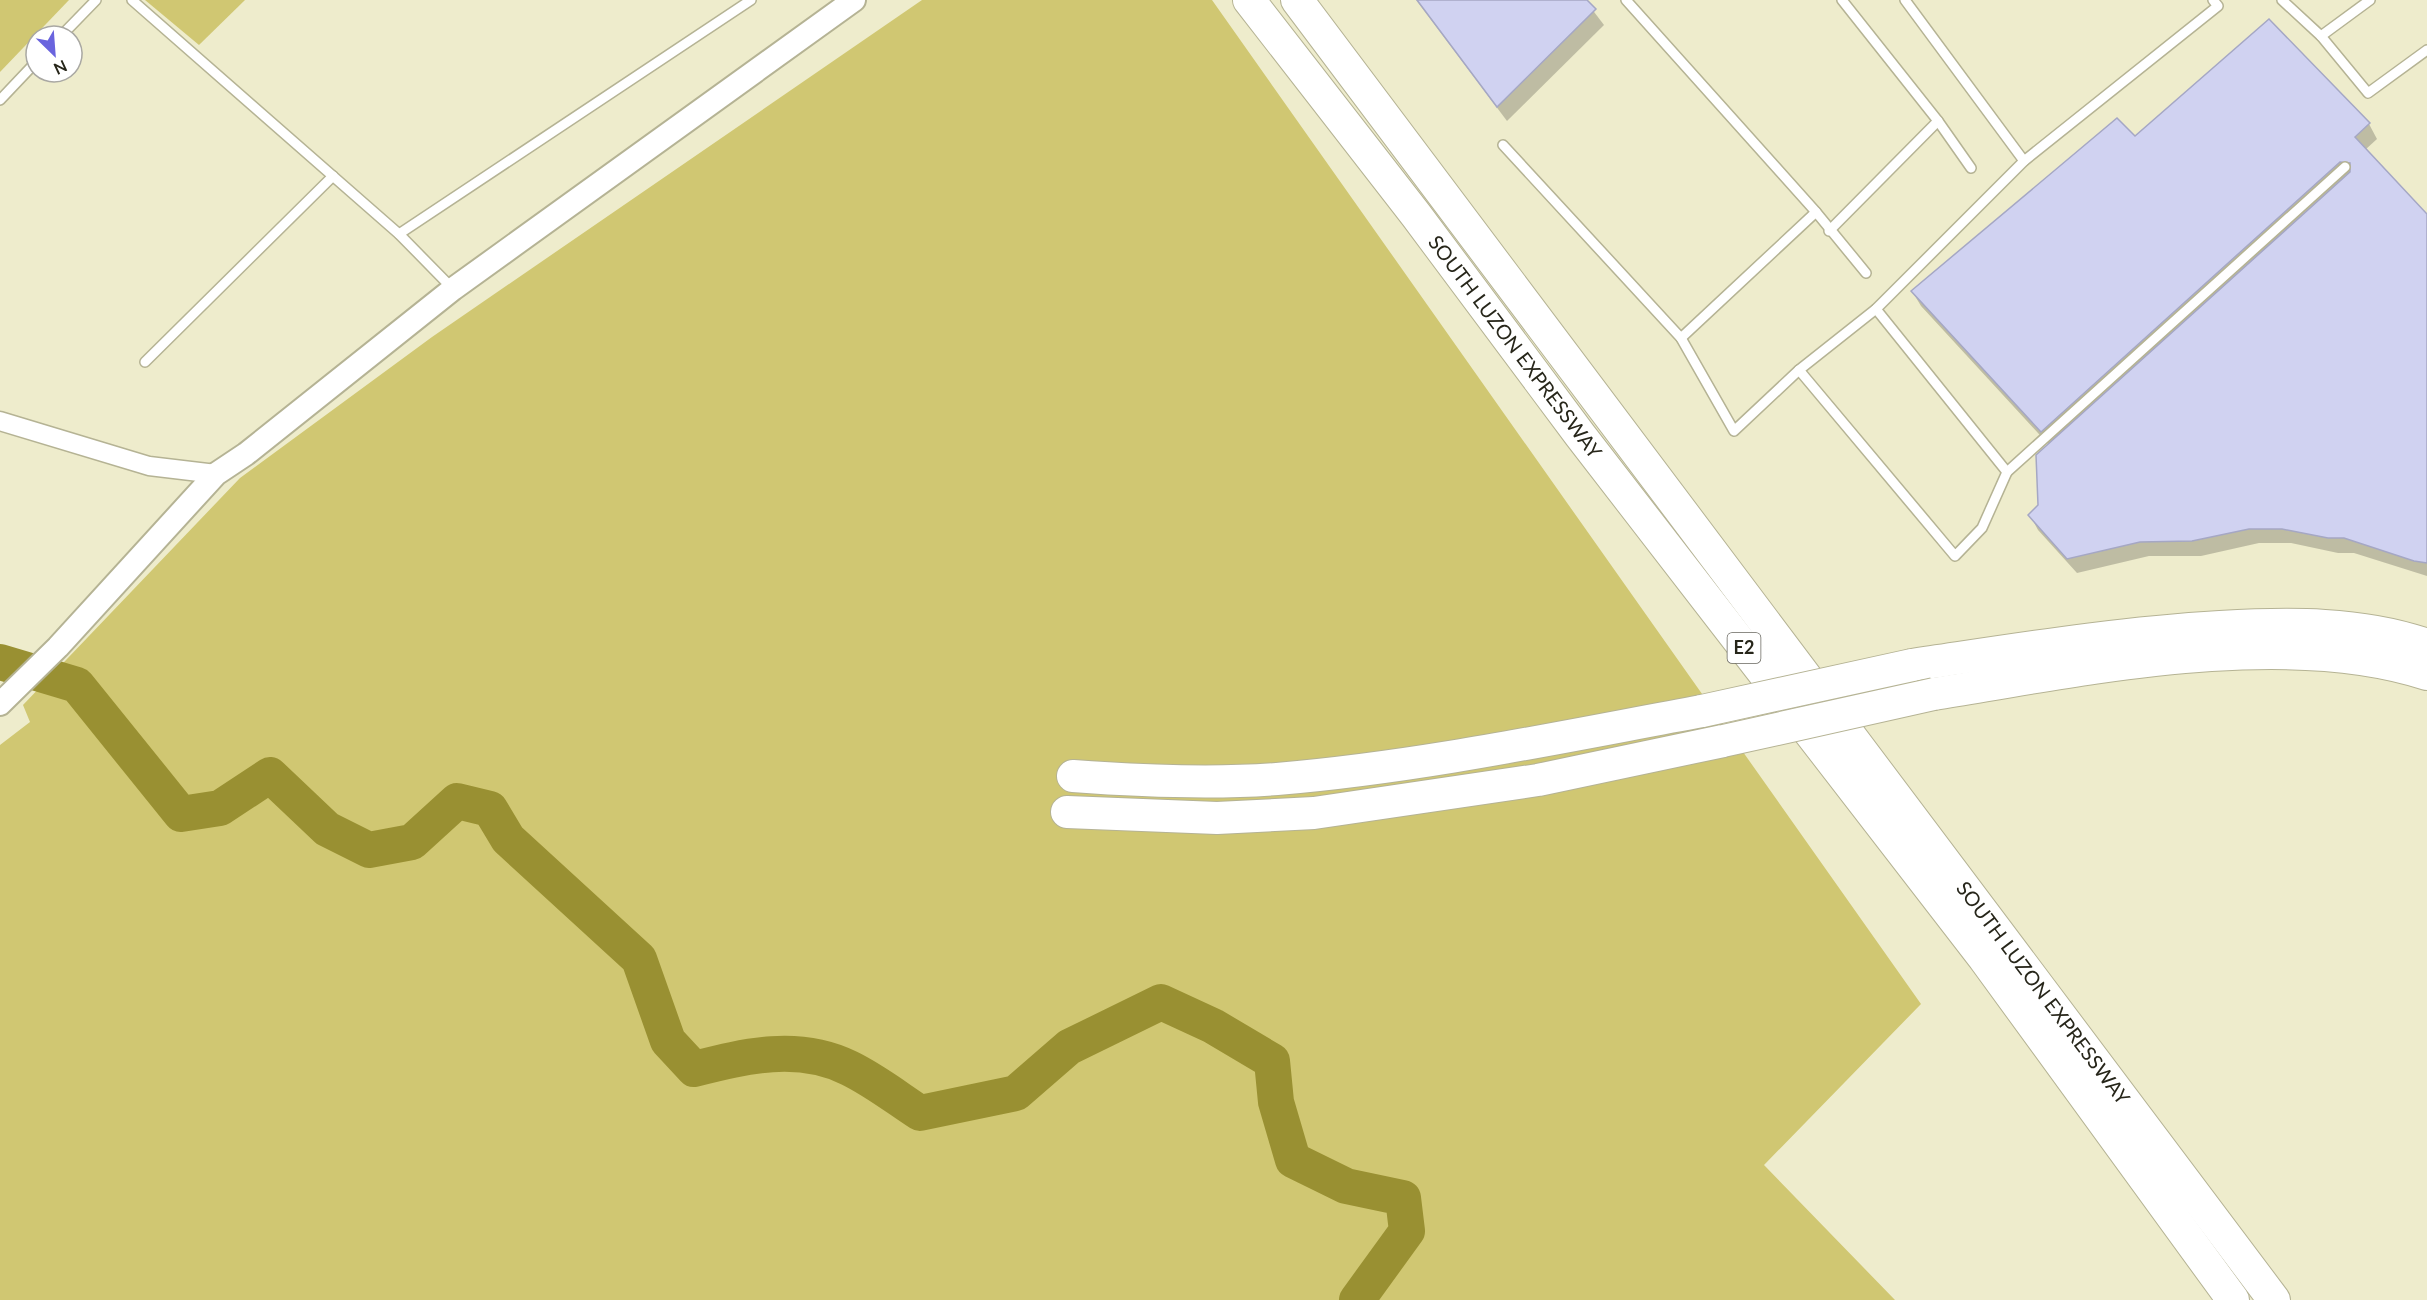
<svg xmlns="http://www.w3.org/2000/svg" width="2427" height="1300" font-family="Lato,sans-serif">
<rect width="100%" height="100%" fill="#eeeccc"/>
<g fill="#d0c772">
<path d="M0 0H69L0 72Z"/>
<path d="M145 0H245L199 45Z"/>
<path d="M922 0H1212L1921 1004 1764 1165 1895 1300H0V745L30 722 23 705 240 478 432 337Z"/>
</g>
<g fill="#0003">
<path d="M1416 0H1585L1604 25 1507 121Z"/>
<path d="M2369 124 2377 139 2365 150 2427 216V576L2354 553H2338L2291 543H2259L2201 556H2149L2077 573 2038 530 2030 515 2039 506 2049 445 1921 306 1912 291 2135 138Z"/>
</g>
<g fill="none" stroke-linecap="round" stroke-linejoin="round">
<path stroke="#999032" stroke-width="36" d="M0 662 77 685 181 814 220 808 270 775 327 829 369 850 412 842 457 801 490 809 508 839 639 959 668 1041 694 1069C746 1056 798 1043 849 1068 874 1080 897 1098 920 1113L1016 1093 1069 1047 1161 1002 1213 1026 1272 1061 1276 1102 1293 1160 1346 1186 1403 1198 1407 1231 1357 1300"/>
</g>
<g fill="#d0d2f1" stroke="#a5a7c4" stroke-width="1.5">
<path d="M1417 0H1587L1596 9 1497 107Z"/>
<path d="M2269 19 2370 123 2355 137 2427 214V563L2414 561 2344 538H2328L2282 529H2249L2192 541 2140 542 2067 559 2028 515 2038 505 2036 455 2350 172V163L2340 162 2041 432 1911 291 2117 118 2135 136Z"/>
</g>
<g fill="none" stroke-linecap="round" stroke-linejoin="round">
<g stroke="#b5b394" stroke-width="12">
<g id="service">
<path d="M132 0 399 234 453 289"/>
<path d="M1626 0 1816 212 1866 273"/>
<path d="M1842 0 1938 121 1971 168"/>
<path d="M1905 0 2024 161"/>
<path d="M2282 0 2321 36 2368 93 2427 50"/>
<path d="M61 36 96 0"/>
<path d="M2321 36 2370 0"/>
<path d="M0 100 36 62"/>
<path d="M1503 145 1681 338 1734 431 1799 370 1876 309 2024 161 2218 6 2213 0"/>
<path d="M1829 231 1938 121"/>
<path d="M399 234 751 0"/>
<path d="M1681 338 1816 212"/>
<path d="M145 362 333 176"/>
<path d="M1799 370 1955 556 1982 528 2007 472 1876 309"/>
<path d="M2007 472 2345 167"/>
</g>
</g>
<g stroke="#b5b394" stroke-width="21">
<path id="minor" d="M0 421 149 466 216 474"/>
</g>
<g stroke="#b5b394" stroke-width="26">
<path id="tertiary" d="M0 704 58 647 216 474 246 454 453 289 854 0"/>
</g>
<g stroke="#b5b394" stroke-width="34">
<g id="motorway">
<path d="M1249 0 1416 215 1580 435 1984 958 2233 1300"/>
<path d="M1297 0 2274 1300"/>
<path d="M1912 665C2014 650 2116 633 2220 627 2288 623 2362 622 2427 645"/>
<path d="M1934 694C2082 670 2283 627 2427 674"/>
<path d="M1073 776C1141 781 1209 784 1277 779 1420 767 1561 737 1702 711"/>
<path d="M1067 812 1217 818 1314 813 1538 780 1723 741"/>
</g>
</g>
<use href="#service" stroke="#fff" stroke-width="9"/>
<use href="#minor" stroke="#fff" stroke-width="18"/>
<use href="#tertiary" stroke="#fff" stroke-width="22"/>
<use href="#motorway" stroke="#fff" stroke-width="32"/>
<g stroke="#b5b394" stroke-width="34" stroke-linecap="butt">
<g id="motorway-bridge">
<path d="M1702 711 1912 665"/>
<path d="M1723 741 1934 694"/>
</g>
</g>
<use href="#motorway-bridge" stroke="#fff" stroke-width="32"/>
</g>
<g text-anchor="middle" stroke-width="6" stroke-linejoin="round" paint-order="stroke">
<rect fill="#fff" stroke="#68675f" stroke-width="1.5" x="1727.5" y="633" width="33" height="30" rx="4.5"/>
<g font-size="18" font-weight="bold" fill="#27261a">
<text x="1744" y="654">E2</text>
</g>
<g font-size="20" fill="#27261a" stroke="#fff">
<text transform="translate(1515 347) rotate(53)" y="7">SOUTH LUZON EXPRESSWAY</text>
<text transform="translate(2043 993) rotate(53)" y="7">SOUTH LUZON EXPRESSWAY</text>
</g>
</g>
<g transform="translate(54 54) rotate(155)"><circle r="28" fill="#ffffff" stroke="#a9a8a3" stroke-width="1.5"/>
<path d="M0-4.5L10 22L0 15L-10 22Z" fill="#6a64de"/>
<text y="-9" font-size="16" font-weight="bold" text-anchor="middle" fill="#27261a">N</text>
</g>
</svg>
